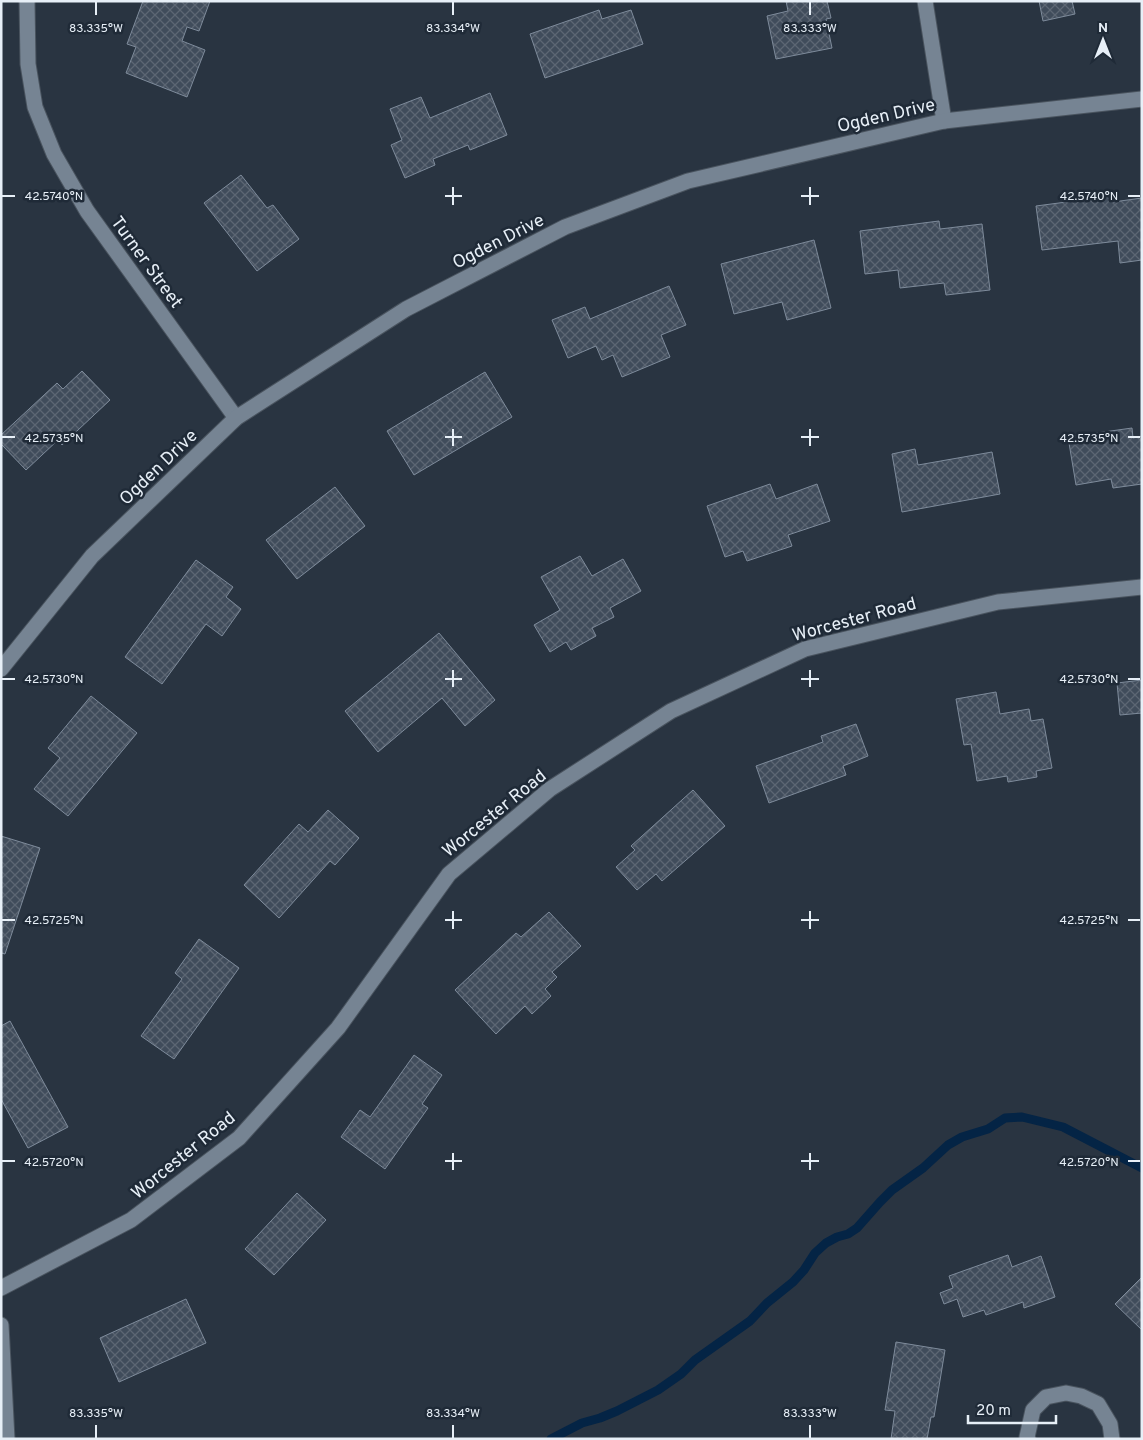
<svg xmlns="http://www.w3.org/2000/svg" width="1143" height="1440" font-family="Overpass,sans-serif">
<defs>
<pattern id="building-cross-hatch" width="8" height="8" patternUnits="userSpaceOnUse" patternTransform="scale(1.25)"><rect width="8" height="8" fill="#404c5b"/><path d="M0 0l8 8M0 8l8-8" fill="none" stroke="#5c6673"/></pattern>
</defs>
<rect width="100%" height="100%" fill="#293441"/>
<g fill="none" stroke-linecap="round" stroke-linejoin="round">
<path stroke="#042445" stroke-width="9" d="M551 1439 582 1423 600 1418 617 1411 658 1390 681 1374 695 1360 750 1321 767 1303 793 1282 804 1270 815 1253 826 1243 837 1237 848 1234 857 1228 880 1202 892 1190 923 1168 948 1145 962 1137 988 1129 1005 1118 1022 1117 1063 1127 1142 1168"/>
</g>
<g fill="url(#building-cross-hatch)" stroke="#7e8b9b">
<path d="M143 1H210L199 31 187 27 182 41 205 50 187 97 126 73 136 47 127 44Z"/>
<path d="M786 1H827L831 18 826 19 832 48 776 59 767 16 788 11Z"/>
<path d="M1039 1H1072L1075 14 1043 21Z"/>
<path d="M599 10 602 19 631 10 643 44 545 78 530 34Z"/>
<path d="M490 93 507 135 470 150 468 145 433 159 435 165 405 178 391 145 402 140 390 109 421 97 430 118Z"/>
<path d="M241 175 267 208 273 205 299 239 257 271 204 203Z"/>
<path d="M1112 196 1113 202 1142 198V260L1120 263 1118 241 1042 250 1036 206Z"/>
<path d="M939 221 940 229 982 224 990 290 946 295 944 283 900 288 898 270 865 274 860 231Z"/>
<path d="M814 240 831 308 787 320 782 302 734 314 721 264Z"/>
<path d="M669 286 686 325 661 335 670 357 622 377 613 355 602 360 596 346 568 358 552 320 585 307 590 319Z"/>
<path d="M82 371 110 400 62 445 58 440 26 470 1 444V435L57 383 63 389Z"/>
<path d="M485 372 512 417 414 475 387 431Z"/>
<path d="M1132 428 1133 438 1142 436V484L1113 488 1111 479 1076 485 1068 437Z"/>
<path d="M915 449 918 465 992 452 1000 494 902 512 892 454Z"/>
<path d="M770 484 776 499 817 484 830 521 788 535 792 546 747 561 743 551 725 557 707 506Z"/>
<path d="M335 487 365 526 297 579 266 540Z"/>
<path d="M580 556 592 576 623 559 641 591 610 608 614 617 592 628 596 636 571 650 566 642 550 652 534 625 560 610 541 577Z"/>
<path d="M196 560 233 587 226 597 241 609 222 636 206 624 162 684 125 657Z"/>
<path d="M439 633 495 700 465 726 442 698 378 752 345 711Z"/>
<path d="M1142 680V713L1120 715 1117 683Z"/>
<path d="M996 692 1000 714 1029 709 1031 721 1043 719 1052 768 1036 771 1037 777 1008 782 1007 776 977 781 971 744 964 745 956 699Z"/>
<path d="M91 696 137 733 68 816 34 789 60 758 48 748Z"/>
<path d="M856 724 868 756 843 766 846 775 769 803 756 766 823 742 821 736Z"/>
<path d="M693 790 725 826 662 881 656 874 637 890 616 867 635 850 631 846Z"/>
<path d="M328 810 359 838 335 865 330 861 279 918 244 885 299 824 308 832Z"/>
<path d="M1 836 40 848 5 954 1 953Z"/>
<path d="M549 912 581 946 552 972 557 977 545 989 551 996 532 1014 525 1006 496 1034 455 990 516 933 521 937Z"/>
<path d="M199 939 239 968 174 1059 141 1036 182 979 175 973Z"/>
<path d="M10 1021 68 1127 28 1148 1 1099V1026Z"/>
<path d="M414 1055 442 1075 422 1104 428 1108 385 1169 341 1137 360 1110 370 1117Z"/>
<path d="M297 1193 326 1220 274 1275 245 1249Z"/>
<path d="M1008 1255 1012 1267 1041 1256 1055 1297 1024 1308 1023 1302 986 1315 984 1310 963 1317 957 1299 944 1304 940 1293 953 1288 949 1276Z"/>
<path d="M1142 1277V1330L1115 1304Z"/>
<path d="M186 1299 206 1343 119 1382 100 1338Z"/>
<path d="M896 1342 945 1350 934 1417H931L927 1439H891L895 1411 885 1410Z"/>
</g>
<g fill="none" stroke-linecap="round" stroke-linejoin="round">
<g stroke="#49535e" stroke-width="17">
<g id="minor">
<path d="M27 1 28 64 35 107 54 154 87 211 236 418"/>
<path d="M925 1 944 121"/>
<path d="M1 669 92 556 236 418 406 309 565 227 688 181 944 121 1142 99"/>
<path d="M1 1288 131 1220 239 1138 338 1028 449 874 550 789 671 711 805 649 998 602 1142 587"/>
<path d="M1 1325 7 1439"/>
<path d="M1028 1439 1027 1437 1033 1410 1046 1397 1066 1393 1081 1396 1098 1404 1110 1424 1112 1439"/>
</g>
</g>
<use href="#minor" stroke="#768493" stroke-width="15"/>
</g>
<path fill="none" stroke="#e7eff7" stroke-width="2" d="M96 2V15M453 2V15M810 2V15M453 187V205M810 187V205M2 196H15M445 196H462M801 196H819M1128 196H1140M453 429V446M810 429V446M2 437H15M445 437H462M801 437H819M1128 437H1140M453 670V687M810 670V687M2 679H15M445 679H462M801 679H819M1128 679H1140M453 911V929M810 911V929M2 920H15M445 920H462M801 920H819M1128 920H1140M453 1153V1170M810 1153V1170M2 1161H15M445 1161H462M801 1161H819M1128 1161H1140M96 1425V1438M453 1425V1438M810 1425V1438"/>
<g text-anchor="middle" stroke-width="5" stroke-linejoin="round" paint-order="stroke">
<g font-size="18" fill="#e7eff7" stroke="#1f2a37">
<text transform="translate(886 115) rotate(-13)" y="6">Ogden Drive</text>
<text transform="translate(498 241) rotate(-27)" y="6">Ogden Drive</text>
<text transform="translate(147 262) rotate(54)" y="6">Turner Street</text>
<text transform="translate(158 467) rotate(-44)" y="6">Ogden Drive</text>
<text transform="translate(854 619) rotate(-15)" y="6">Worcester Road</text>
<text transform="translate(494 813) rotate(-39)" y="6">Worcester Road</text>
<text transform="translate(183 1155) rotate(-39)" y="6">Worcester Road</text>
</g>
</g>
<g font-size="12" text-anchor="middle" fill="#e7eff7" stroke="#1f2a37" stroke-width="5" stroke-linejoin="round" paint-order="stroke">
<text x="96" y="32">83.335°W</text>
<text x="453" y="32">83.334°W</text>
<text x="810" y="32">83.333°W</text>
<text x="54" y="200">42.5740°N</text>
<text x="1089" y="200">42.5740°N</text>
<text x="54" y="442">42.5735°N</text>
<text x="1089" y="442">42.5735°N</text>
<text x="54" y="683">42.5730°N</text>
<text x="1089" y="683">42.5730°N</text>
<text x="54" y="924">42.5725°N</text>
<text x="1089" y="924">42.5725°N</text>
<text x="54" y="1166">42.5720°N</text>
<text x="1089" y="1166">42.5720°N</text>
<text x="96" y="1417">83.335°W</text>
<text x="453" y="1417">83.334°W</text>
<text x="810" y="1417">83.333°W</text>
</g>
<rect width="1143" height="1440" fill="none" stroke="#e7eff7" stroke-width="5"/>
<g transform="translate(1103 40)" stroke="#1f2a37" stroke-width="4" paint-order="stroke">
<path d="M0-4L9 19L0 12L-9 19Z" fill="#e7eff7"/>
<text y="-8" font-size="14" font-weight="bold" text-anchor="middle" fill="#e7eff7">N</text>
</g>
<path d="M968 1415v8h88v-8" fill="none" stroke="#e7eff7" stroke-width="2.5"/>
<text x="976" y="1415" font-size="15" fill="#e7eff7" stroke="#1f2a37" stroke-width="4" paint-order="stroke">20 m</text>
</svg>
